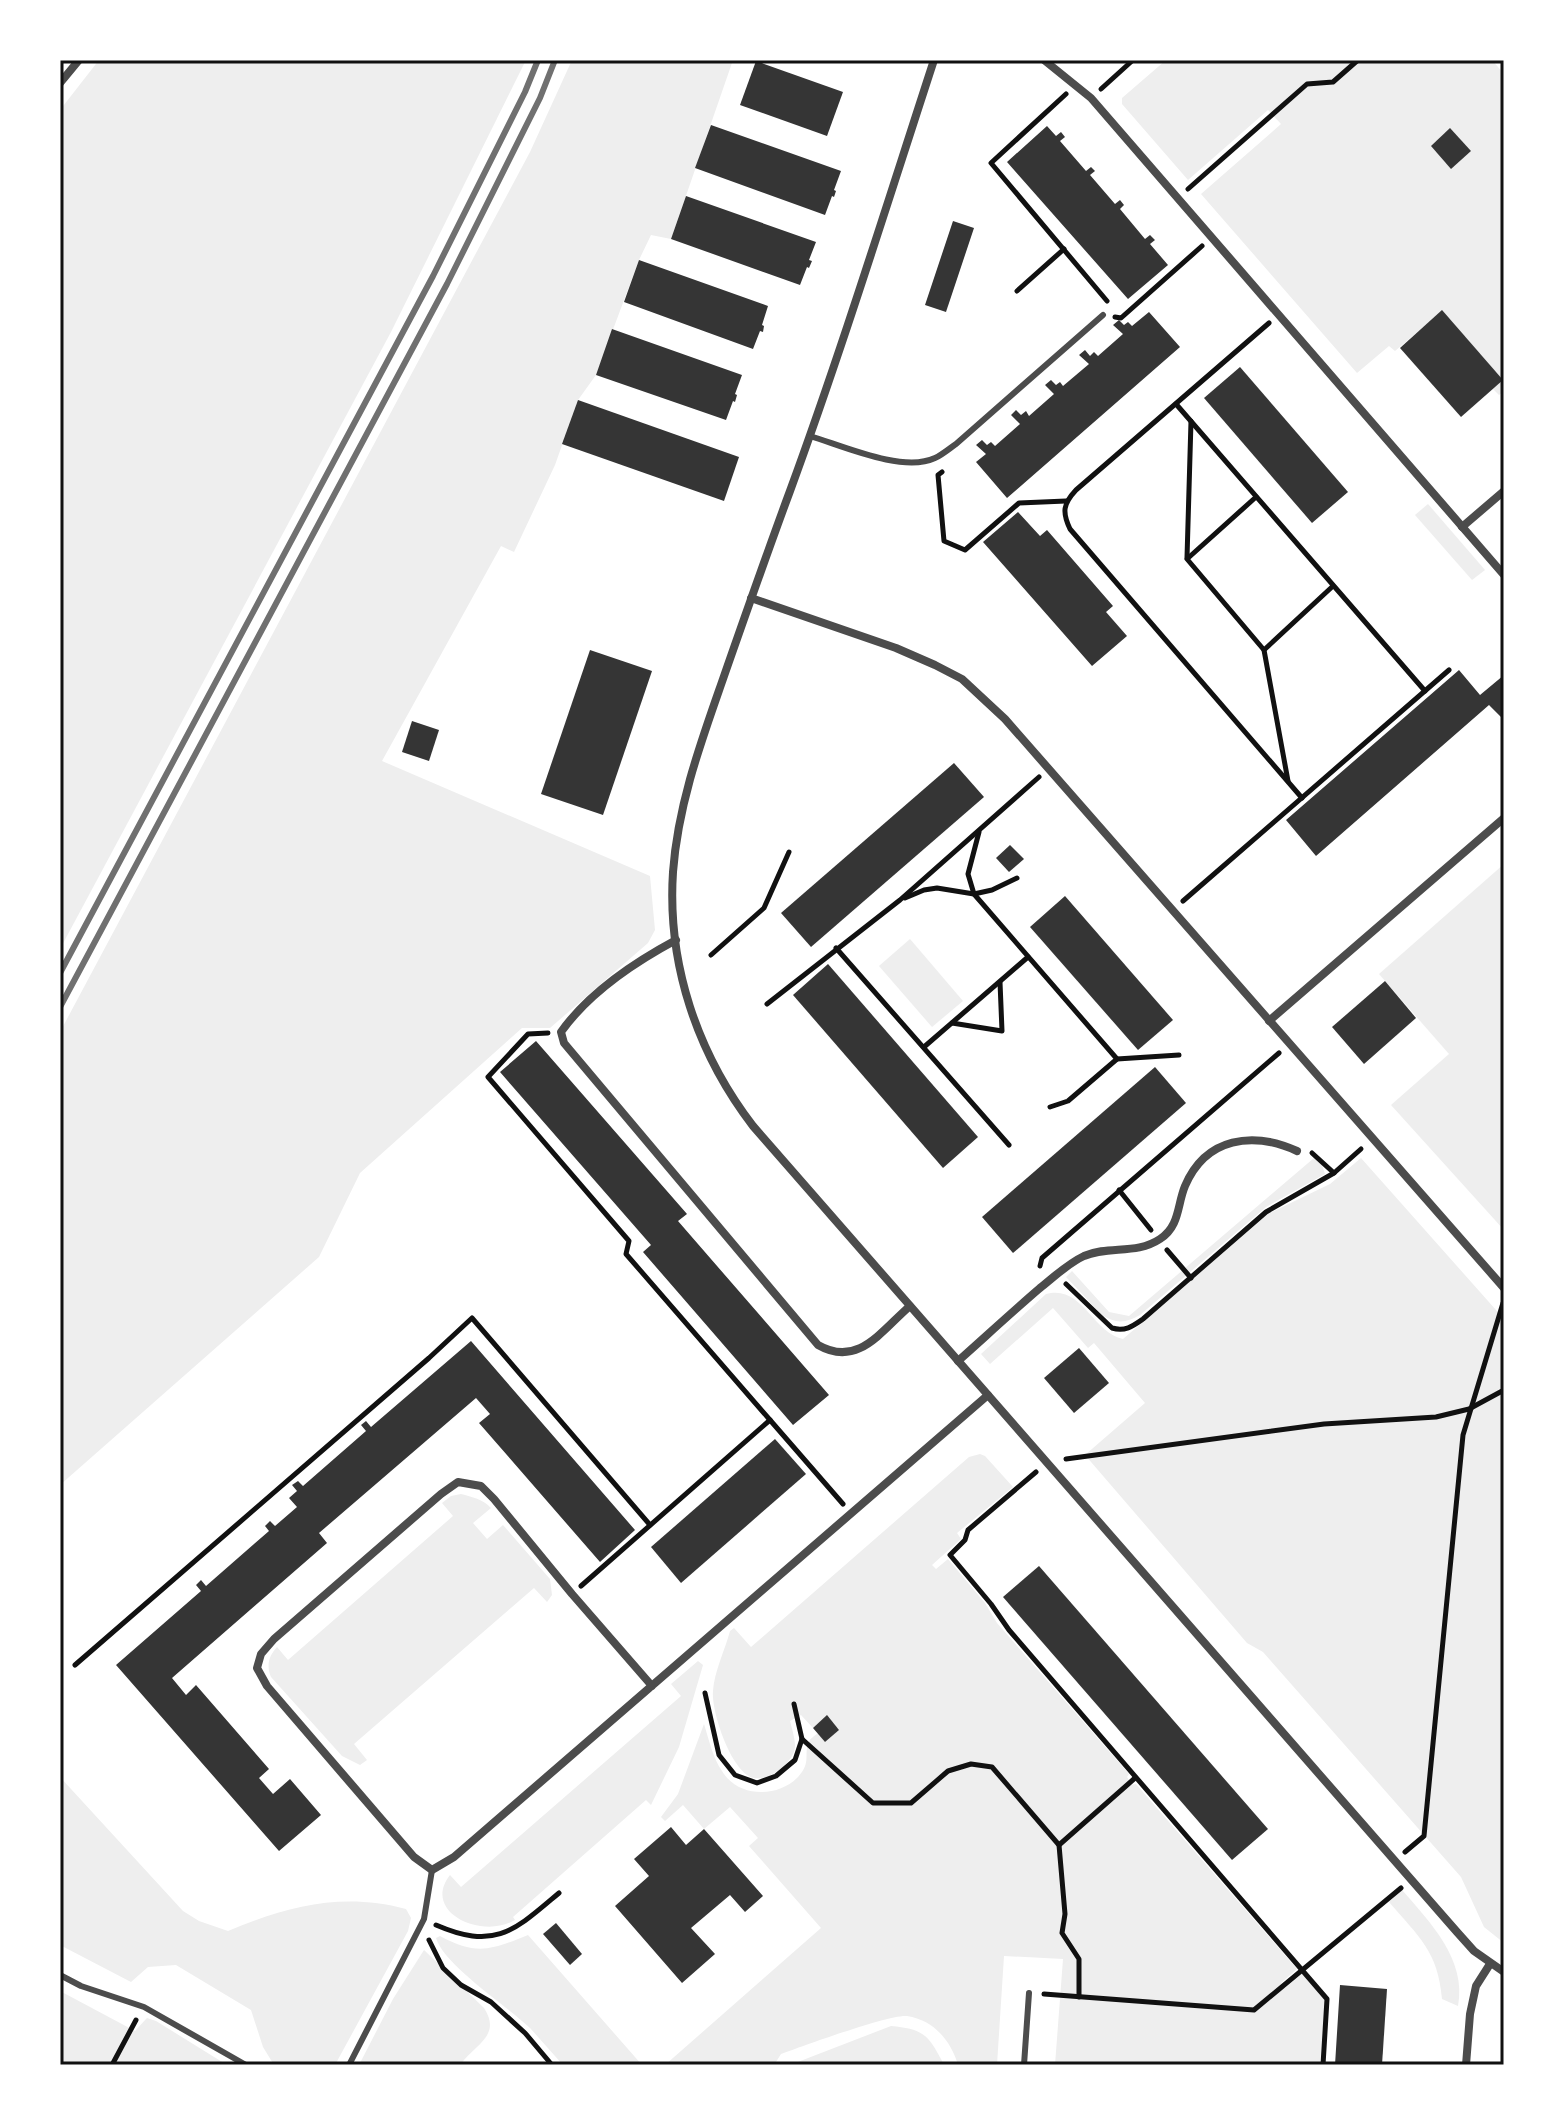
<svg xmlns="http://www.w3.org/2000/svg" width="1564" height="2125" font-family="Manrope,sans-serif">
<rect width="100%" height="100%" fill="#fff"/>
<g fill="#eee">
<path d="M99 60H526L391 332 60 949V110Z"/>
<path d="M572 60H733L671 239 651 235 639 260 596 375 578 400 555 465 514 552 501 546 382 761 650 876 655 930 648 943 550 1028H522L360 1173 319 1257 60 1485V1032L530 152Z"/>
<path d="M1166 60H1492L1504 74V391L1499 395 1493 389 1503 380 1442 311 1395 351 1389 346 1357 373 1201 194 1281 124 1268 110 1188 180 1122 104V98Z"/>
<path d="M1428 504 1485 570 1472 580 1415 515Z"/>
<path d="M1504 864V1230L1391 1105 1449 1054 1379 974Z"/>
<path d="M910 939 963 1001 932 1027 879 966Z"/>
<path d="M1314 1158 1322 1165 1325 1174 1266 1207 1140 1315C1126 1323 1116 1324 1102 1315L1066 1277 1072 1271 1109 1312 1129 1316Z"/>
<path d="M1361 1158 1504 1319V1943L1484 1927 1461 1877 1263 1652 1247 1643 1085 1455 1145 1403 1094 1343 1088 1348 1053 1308 990 1364 981 1354 1046 1294C1082 1284 1092 1332 1123 1339L1268 1214 1330 1184Z"/>
<path d="M980 1454 985 1456 1013 1487 957 1533 961 1539 932 1565 936 1569 948 1559 985 1603 997 1623 1129 1774 1127 1777 1129 1780 1123 1786 1136 1784 1297 1969 1281 1983 1285 1988 1303 1973 1325 2000 1320 2065H1055L1063 1959 1004 1956 997 2065H958C951 2041 934 2020 907 2016 890 2014 803 2046 781 2054L774 2065H665L821 1928 749 1846 758 1838 730 1807 704 1829 683 1805 665 1821 661 1817 678 1794 704 1724C709 1740 713 1758 722 1771 738 1798 778 1798 798 1777 812 1762 803 1755 809 1742 810 1738 815 1736 818 1733L825 1742 839 1730 827 1716 813 1728 801 1715 790 1721C792 1729 795 1738 795 1746 795 1761 770 1781 754 1778 732 1774 711 1712 713 1691 714 1672 725 1650 730 1631L734 1628 751 1647 969 1457Z"/>
<path d="M461 1494C472 1497 483 1499 491 1508L473 1523 487 1539 503 1525 550 1579 552 1595 547 1602 534 1588 354 1744 367 1760 360 1765 342 1756 271 1677C266 1665 269 1656 277 1647L288 1660 453 1516 442 1503 451 1496Z"/>
<path d="M698 1661 703 1665 679 1747 651 1805 646 1800 513 1917 515 1920C482 1940 421 1912 450 1875L461 1887 681 1696 671 1684Z"/>
<path d="M60 1777 183 1911 199 1921 228 1931C288 1906 342 1892 406 1909L411 1918 408 1931 335 2065H274L263 2047 251 2010 176 1965 148 1967 131 1982 60 1945Z"/>
<path d="M1402 1890C1430 1922 1467 1960 1458 2006L1442 1999C1438 1951 1419 1937 1389 1902Z"/>
<path d="M528 1935 642 2065H563C552 2053 541 2040 530 2028 507 2006 444 1965 436 1938L440 1936C477 1956 491 1950 528 1935Z"/>
<path d="M424 1950 484 2008C502 2036 475 2044 460 2065H359L393 1999Z"/>
<path d="M60 1991 135 2031 147 2018 156 2021 227 2065H60Z"/>
<path d="M891 2026C925 2029 929 2036 944 2065H790Z"/>
</g>
<g fill="#353535">
<path d="M756 61 843 92 827 136 740 105Z"/>
<path d="M711 125 841 171 834 190 836 191 834 197 832 196 825 215 695 168Z"/>
<path d="M1047 126 1056 136 1061 132 1065 137 1060 141 1086 171 1091 167 1095 171 1090 175 1115 204 1120 200 1124 205 1120 209 1145 239 1150 235 1155 240 1150 244 1168 265 1128 299 1007 162Z"/>
<path d="M1450 128 1471 151 1451 169 1431 146Z"/>
<path d="M686 196 816 242 809 260 812 261 809 268 807 267 800 285 671 239Z"/>
<path d="M953 221 974 228 946 312 925 305Z"/>
<path d="M639 260 768 306 762 325 764 326 763 332 760 331 753 349 624 302Z"/>
<path d="M1442 310 1503 380 1461 417 1400 348Z"/>
<path d="M1149 312 1180 347 1007 498 976 462 986 454 976 445 982 440 987 445 991 442 995 446 1020 424 1011 415 1016 410 1021 415 1026 411 1029 416 1054 394 1045 385 1051 380 1056 385 1060 382 1063 386 1089 364 1079 355 1085 350 1090 356 1094 352 1098 356 1123 334 1113 325 1119 320 1124 325 1128 322 1132 326Z"/>
<path d="M612 329 742 375 735 394 737 395 735 402 733 401 726 420 596 375Z"/>
<path d="M1240 367 1348 492 1312 523 1204 398Z"/>
<path d="M578 400 739 457 724 501 562 444Z"/>
<path d="M1018 512 1040 536 1047 530 1113 606 1106 612 1127 636 1092 666 983 542Z"/>
<path d="M590 650 652 671 603 815 541 794Z"/>
<path d="M1459 670 1480 695 1504 675V720L1489 705 1316 856 1286 820Z"/>
<path d="M412 721 439 730 429 761 402 752Z"/>
<path d="M954 763 984 797 811 947 781 913Z"/>
<path d="M1010 845 1024 859 1009 872 996 858Z"/>
<path d="M1065 896 1173 1020 1138 1050 1030 927Z"/>
<path d="M828 964 978 1137 943 1168 793 995Z"/>
<path d="M1385 981 1416 1018 1364 1064 1332 1027Z"/>
<path d="M536 1041 687 1214 678 1221 829 1395 793 1425 643 1252 651 1245 500 1072Z"/>
<path d="M1155 1067 1186 1103 1013 1253 982 1217Z"/>
<path d="M471 1341 635 1530 600 1562 479 1423 490 1414 476 1398 319 1533 327 1543 172 1678 186 1695 196 1685 269 1769 259 1778 273 1794 290 1779 321 1815 279 1851 116 1665 201 1591 196 1585 201 1580 206 1586 269 1531 265 1526 270 1521 275 1526 297 1507 289 1498 297 1491 292 1485 298 1481 303 1486 366 1431 361 1425 366 1421 371 1427Z"/>
<path d="M1079 1348 1109 1383 1074 1413 1044 1378Z"/>
<path d="M775 1439 806 1474 681 1583 651 1547Z"/>
<path d="M1039 1566 1268 1829 1232 1860 1003 1597Z"/>
<path d="M827 1715 839 1730 825 1742 813 1728Z"/>
<path d="M671 1827 686 1845 704 1829 763 1896 745 1912 730 1895 691 1928 715 1954 682 1983 615 1906 649 1876 634 1859Z"/>
<path d="M556 1923 582 1954 570 1965 543 1934Z"/>
<path d="M1340 1985 1387 1989 1382 2065H1335Z"/>
</g>
<g fill="none" stroke-linecap="round" stroke-linejoin="round">
<g stroke="#111" stroke-width="5">
<path d="M1101 89 1133 60"/>
<path d="M1066 94 991 163 1107 301"/>
<path d="M1188 189 1307 84 1333 82 1358 60"/>
<path d="M1017 291 1064 249"/>
<path d="M1115 317 1121 318 1202 246"/>
<path d="M1269 323 1076 490C1063 504 1062 512 1070 529L1302 798"/>
<path d="M1176 404 1425 691"/>
<path d="M942 472 938 475 944 541 965 550 1019 503 1066 501"/>
<path d="M1256 497 1187 559 1264 650 1333 586"/>
<path d="M1187 558 1191 421"/>
<path d="M1264 650 1288 781"/>
<path d="M979 832 968 874 974 894 1117 1059"/>
<path d="M905 898 924 890 937 888 974 894 992 890 1017 878"/>
<path d="M1183 901 1449 670"/>
<path d="M836 948 1009 1145"/>
<path d="M711 955 764 908 789 852"/>
<path d="M767 1004 900 900 1039 777"/>
<path d="M952 1023 1002 1031 1000 982"/>
<path d="M548 1033 528 1034 488 1077 629 1241 626 1254 770 1420"/>
<path d="M924 1047 1028 957"/>
<path d="M1050 1107 1068 1101 1117 1059 1179 1055"/>
<path d="M1312 1153 1334 1173 1361 1149"/>
<path d="M1119 1190 1151 1230"/>
<path d="M1167 1250 1191 1278"/>
<path d="M1040 1266 1042 1258 1279 1053"/>
<path d="M1066 1284 1112 1328C1125 1332 1133 1326 1143 1319L1266 1212 1334 1173"/>
<path d="M1066 1459 1324 1424 1436 1417 1469 1409 1504 1390"/>
<path d="M1036 1472 968 1530 965 1540 950 1555 991 1604 1009 1630 1327 1999 1323 2065"/>
<path d="M581 1586 770 1420 843 1504"/>
<path d="M75 1665 429 1358 472 1318 650 1525"/>
<path d="M705 1693 719 1755 735 1775 757 1783 776 1776 795 1760 802 1739 794 1704"/>
<path d="M802 1739 873 1803H911L948 1771 971 1764 992 1767 1059 1845 1065 1914 1062 1933 1079 1959V1997"/>
<path d="M1059 1845 1135 1778"/>
<path d="M1405 1852 1424 1836 1463 1435 1503 1303"/>
<path d="M436 1925C496 1951 515 1930 559 1893"/>
<path d="M429 1940 443 1968 461 1985 491 2002 525 2033 552 2065"/>
<path d="M1044 1994 1254 2010 1401 1888"/>
<path d="M112 2065 136 2020"/>
</g>
<g stroke="#4c4c4c" stroke-width="6">
<path d="M810 436C843 446 903 473 935 458 942 455 950 448 956 444L1103 315"/>
<path d="M60 1975 81 1986 144 2007 246 2065"/>
<path d="M349 2065 424 1919 432 1870"/>
<path d="M1024 2065 1029 1993"/>
</g>
<g stroke="#4c4c4c" stroke-width="8">
<path d="M934 60C887 204 842 349 790 491 767 553 745 616 723 679 701 742 678 804 673 872 667 964 697 1053 753 1126L1457 1932 1474 1951 1504 1972"/>
<path d="M1044 60 1091 98 1504 575"/>
<path d="M60 83 79 60"/>
<path d="M1462 527 1504 491"/>
<path d="M751 598 896 648 935 665 962 679 1005 719 1504 1288"/>
<path d="M676 940C635 962 588 994 561 1032L564 1043 818 1345C858 1368 881 1331 910 1306"/>
<path d="M1269 1021 1504 818"/>
<path d="M958 1361C985 1337 1012 1312 1040 1288 1054 1277 1067 1264 1084 1256 1109 1245 1136 1255 1160 1239 1180 1226 1177 1205 1185 1186 1206 1137 1253 1131 1297 1151"/>
<path d="M652 1686 572 1594 494 1499 481 1486 458 1482 441 1494 274 1639 261 1654 257 1668 267 1686 414 1857 432 1870 454 1857 988 1395"/>
<path d="M1466 2065 1470 2014 1476 1986 1490 1964"/>
</g>
<g stroke="#707070" stroke-width="6">
<path d="M60 973 433 276 525 92 538 60"/>
<path d="M60 1007 447 284 540 98 555 60"/>
</g>
</g>
<rect width="1564" height="2125" fill="none" stroke="#ffffff" stroke-width="124"/>
<rect x="62" y="62" width="1440" height="2001" fill="none" stroke="#111" stroke-width="3"/>
</svg>
